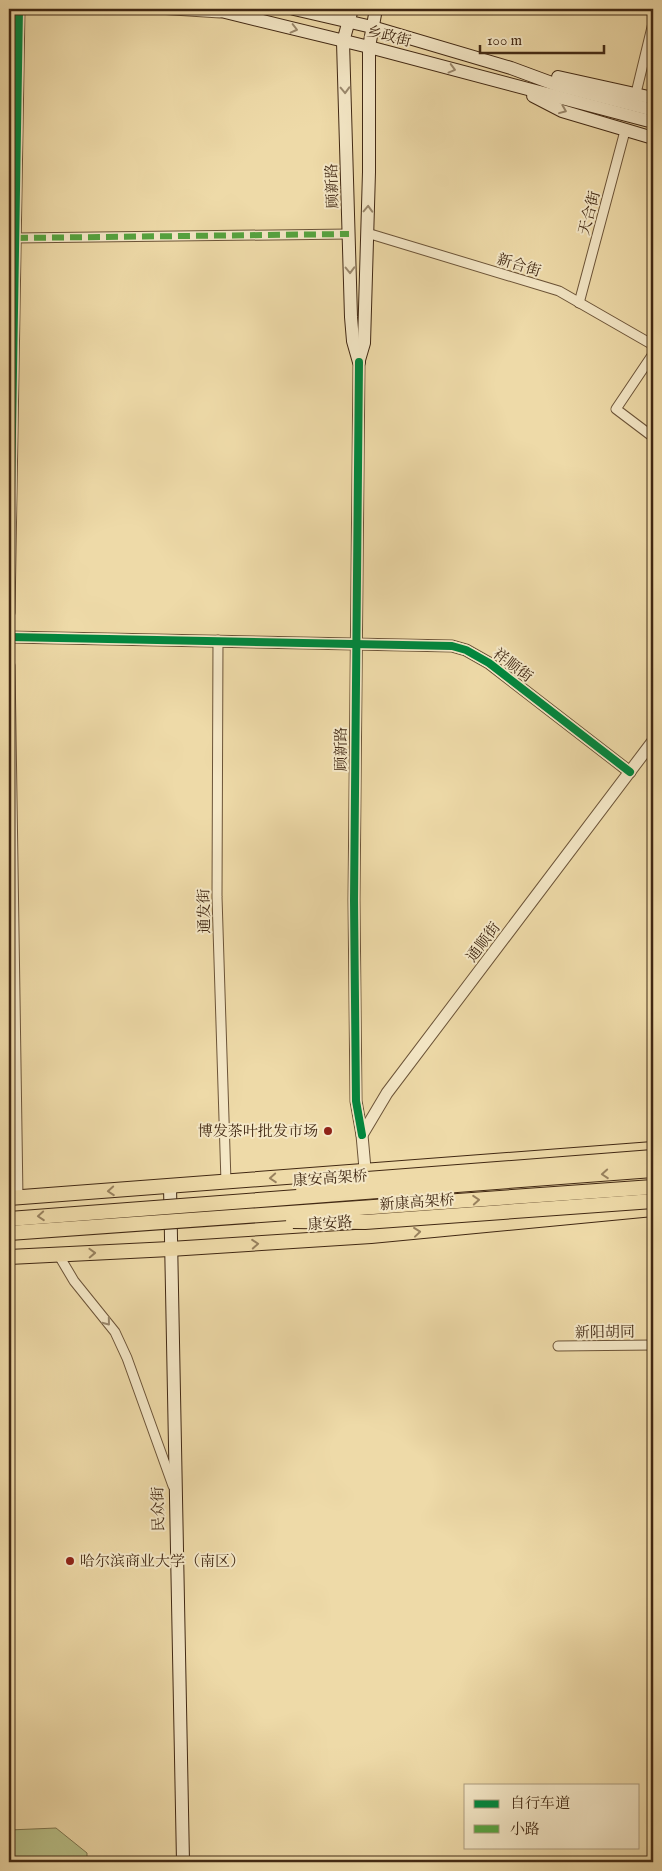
<svg xmlns="http://www.w3.org/2000/svg" width="662" height="1871" font-family="'IM FELL English','Noto Serif SC',serif">
<rect width="100%" height="100%" fill="#eedaa8"/>
<filter id="stains"><feTurbulence type="fractalNoise" baseFrequency=".004" numOctaves="4"/><feColorMatrix values="0 0 0 0 .2 0 0 0 0 .09 0 0 0 0 .02 0 0 0 .5 -.17"/></filter>
<radialGradient id="worn" r=".72"><stop offset=".6" stop-color="#630" stop-opacity="0"/><stop offset="1" stop-color="#630" stop-opacity=".3"/></radialGradient>
<path fill="#b8c088" stroke="#7c744e" d="M56 1828 87 1853V1862H9V1830Z"/>
<g fill="none" stroke-linecap="round" stroke-linejoin="round">
<g stroke="#6c5438" stroke-width="11">
<g id="minor">
<path d="M158 9 220 13"/>
<path d="M636 93 653 23"/>
<path d="M367 233 559 291 653 345"/>
<path d="M16 238 349 234"/>
<path d="M579 303 625 131"/>
<path d="M653 354 616 409 653 437"/>
<path d="M218 640 217 897 226 1182"/>
<path d="M58 1254 74 1281 115 1332 127 1358 173 1486"/>
<path d="M558 1346 653 1345"/>
</g>
</g>
<g stroke="#6c5438" stroke-width="13">
<g id="tertiary">
<path d="M359 362 354 900 356 1101 362 1135"/>
<path d="M9 613 19 9"/>
<path d="M9 637 452 646 466 650 489 663 630 772"/>
<path d="M9 665 17 1198"/>
<path d="M371 1236 362 1135 387 1093 653 741"/>
</g>
</g>
<g stroke="#412813" stroke-width="14">
<g id="secondary">
<path d="M213 9 369 47 653 122"/>
<path d="M294 9 372 27 511 68 557 85 653 110"/>
<path d="M352 9 343 42 351 317 353 341 359 362"/>
<path d="M558 77 653 98"/>
<path d="M533 96 562 111 653 138"/>
<path d="M359 360 364 343 369 172V47L376 9"/>
<path d="M170 1186 183 1862"/>
</g>
</g>
<g stroke="#412813" stroke-width="16">
<g id="trunk">
<path d="M9 1198 653 1149"/>
<path d="M9 1257 170 1249 371 1236 653 1209"/>
</g>
</g>
<use href="#minor" stroke="#f4e7c6" stroke-width="9"/>
<use href="#tertiary" stroke="#f4e7c6" stroke-width="11"/>
<use href="#secondary" stroke="#f4e7c6" stroke-width="12"/>
<use href="#trunk" stroke="#eedaa8" stroke-width="14"/>
<g stroke="#412813" stroke-width="16" stroke-linecap="butt">
<g id="trunk-bridge">
<path d="M303 1188 367 1179 653 1157"/>
<path d="M9 1219 653 1170"/>
<path d="M293 1221 365 1222 653 1201"/>
<path d="M9 1233 653 1187"/>
</g>
</g>
<use href="#trunk-bridge" stroke="#eedaa8" stroke-width="14"/>
<path stroke="#55a33f" stroke-width="6" stroke-dasharray="12 6" stroke-linecap="butt" d="M16 238 349 234"/>
<g stroke="#f4e7c6" stroke-width="11">
<g id="cycleway">
<path d="M359 362 354 900 356 1101 362 1135"/>
<path d="M9 613 19 9"/>
<path d="M9 637 452 646 466 650 489 663 630 772"/>
</g>
</g>
<use href="#cycleway" stroke="#00873e" stroke-width="8"/>
</g>
<defs><path id="oneway-chevron" d="M-2-3.5L2.5 0L-2 3.5" fill="none" stroke-width="1.6" stroke-linecap="round" stroke-linejoin="round" transform="scale(1.25)"/></defs>
<g stroke="#9a886c">
<use href="#oneway-chevron" transform="translate(294 29) rotate(14)"/>
<use href="#oneway-chevron" transform="translate(452 69) rotate(15)"/>
<use href="#oneway-chevron" transform="translate(345 90) rotate(88)"/>
<use href="#oneway-chevron" transform="translate(563 110) rotate(22)"/>
<use href="#oneway-chevron" transform="translate(368 209) rotate(-88)"/>
<use href="#oneway-chevron" transform="translate(350 270) rotate(89)"/>
<use href="#oneway-chevron" transform="translate(107 1322) rotate(51)"/>
</g>
<g stroke="#98815e">
<use href="#oneway-chevron" transform="translate(605 1174) rotate(176)"/>
<use href="#oneway-chevron" transform="translate(273 1178) rotate(176)"/>
<use href="#oneway-chevron" transform="translate(111 1191) rotate(176)"/>
<use href="#oneway-chevron" transform="translate(476 1200) rotate(-4)"/>
<use href="#oneway-chevron" transform="translate(41 1216) rotate(176)"/>
<use href="#oneway-chevron" transform="translate(417 1232) rotate(-6)"/>
<use href="#oneway-chevron" transform="translate(255 1244) rotate(-4)"/>
<use href="#oneway-chevron" transform="translate(92 1253) rotate(-2)"/>
</g>
<g fill="#8f2418" stroke="#f4e7c6" stroke-width="2">
<circle cx="328" cy="1131" r="5"/>
<circle cx="70" cy="1561" r="5"/>
</g>
<g text-anchor="middle" stroke-width="4" stroke-linejoin="round" paint-order="stroke">
<g font-size="15" fill="#412813" stroke="#f4e7c6">
<text transform="translate(389 36) rotate(14)" y="5">乡政街</text>
<text transform="translate(332 186) rotate(-92)" y="5">顾新路</text>
<text transform="translate(589 213) rotate(-75)" y="5">天合街</text>
<text transform="translate(519 265) rotate(17)" y="5">新合街</text>
<text transform="translate(513 665) rotate(37)" y="5">祥顺街</text>
<text transform="translate(341 749) rotate(-90)" y="5">顾新路</text>
<text transform="translate(204 911) rotate(-91)" y="5">通发街</text>
<text transform="translate(483 942) rotate(-53)" y="5">通顺街</text>
<text transform="translate(330 1178) rotate(-4)" y="5">康安高架桥</text>
<text transform="translate(417 1202) rotate(-4)" y="5">新康高架桥</text>
<text transform="translate(330 1223) rotate(-4)" y="5">康安路</text>
<text transform="translate(605 1332) rotate(-1)" y="5">新阳胡同</text>
<text transform="translate(158 1509) rotate(-91)" y="5">民众街</text>
</g>
<g font-size="15" fill="#412813" stroke="#f4e7c6" text-anchor="end">
<text x="318" y="1136">博发茶叶批发市场</text>
<text x="80" y="1566" text-anchor="start">哈尔滨商业大学（南区）</text>
</g>
</g>
<rect width="662" height="1871" fill="none" stroke="#eedaa8" stroke-width="30"/>
<rect x="10" y="10" width="642" height="1851" fill="none" stroke="#412813" stroke-width="2.5"/>
<rect x="15" y="15" width="632" height="1841" fill="none" stroke="#412813"/>
<rect x="464" y="1784" width="175" height="65" fill="#f4e7c6" stroke="#ac9b7e"/>
<rect x="474" y="1800" width="25" height="8" fill="#00873e" stroke="#ac9b7e"/>
<text x="510" y="1808" font-size="15" fill="#412813">自行车道</text>
<rect x="474" y="1825" width="25" height="8" fill="#55a33f" stroke="#ac9b7e"/>
<text x="510" y="1834" font-size="15" fill="#412813">小路</text>
<path d="M480 45v8h124v-8" fill="none" stroke="#412813" stroke-width="2.5"/>
<text x="487" y="45" font-size="15" fill="#412813" stroke="#f4e7c6" stroke-width="4" paint-order="stroke">100 m</text>
<rect width="100%" height="100%" filter="url(#stains)"/>
<rect width="100%" height="100%" fill="url(#worn)"/>
</svg>
